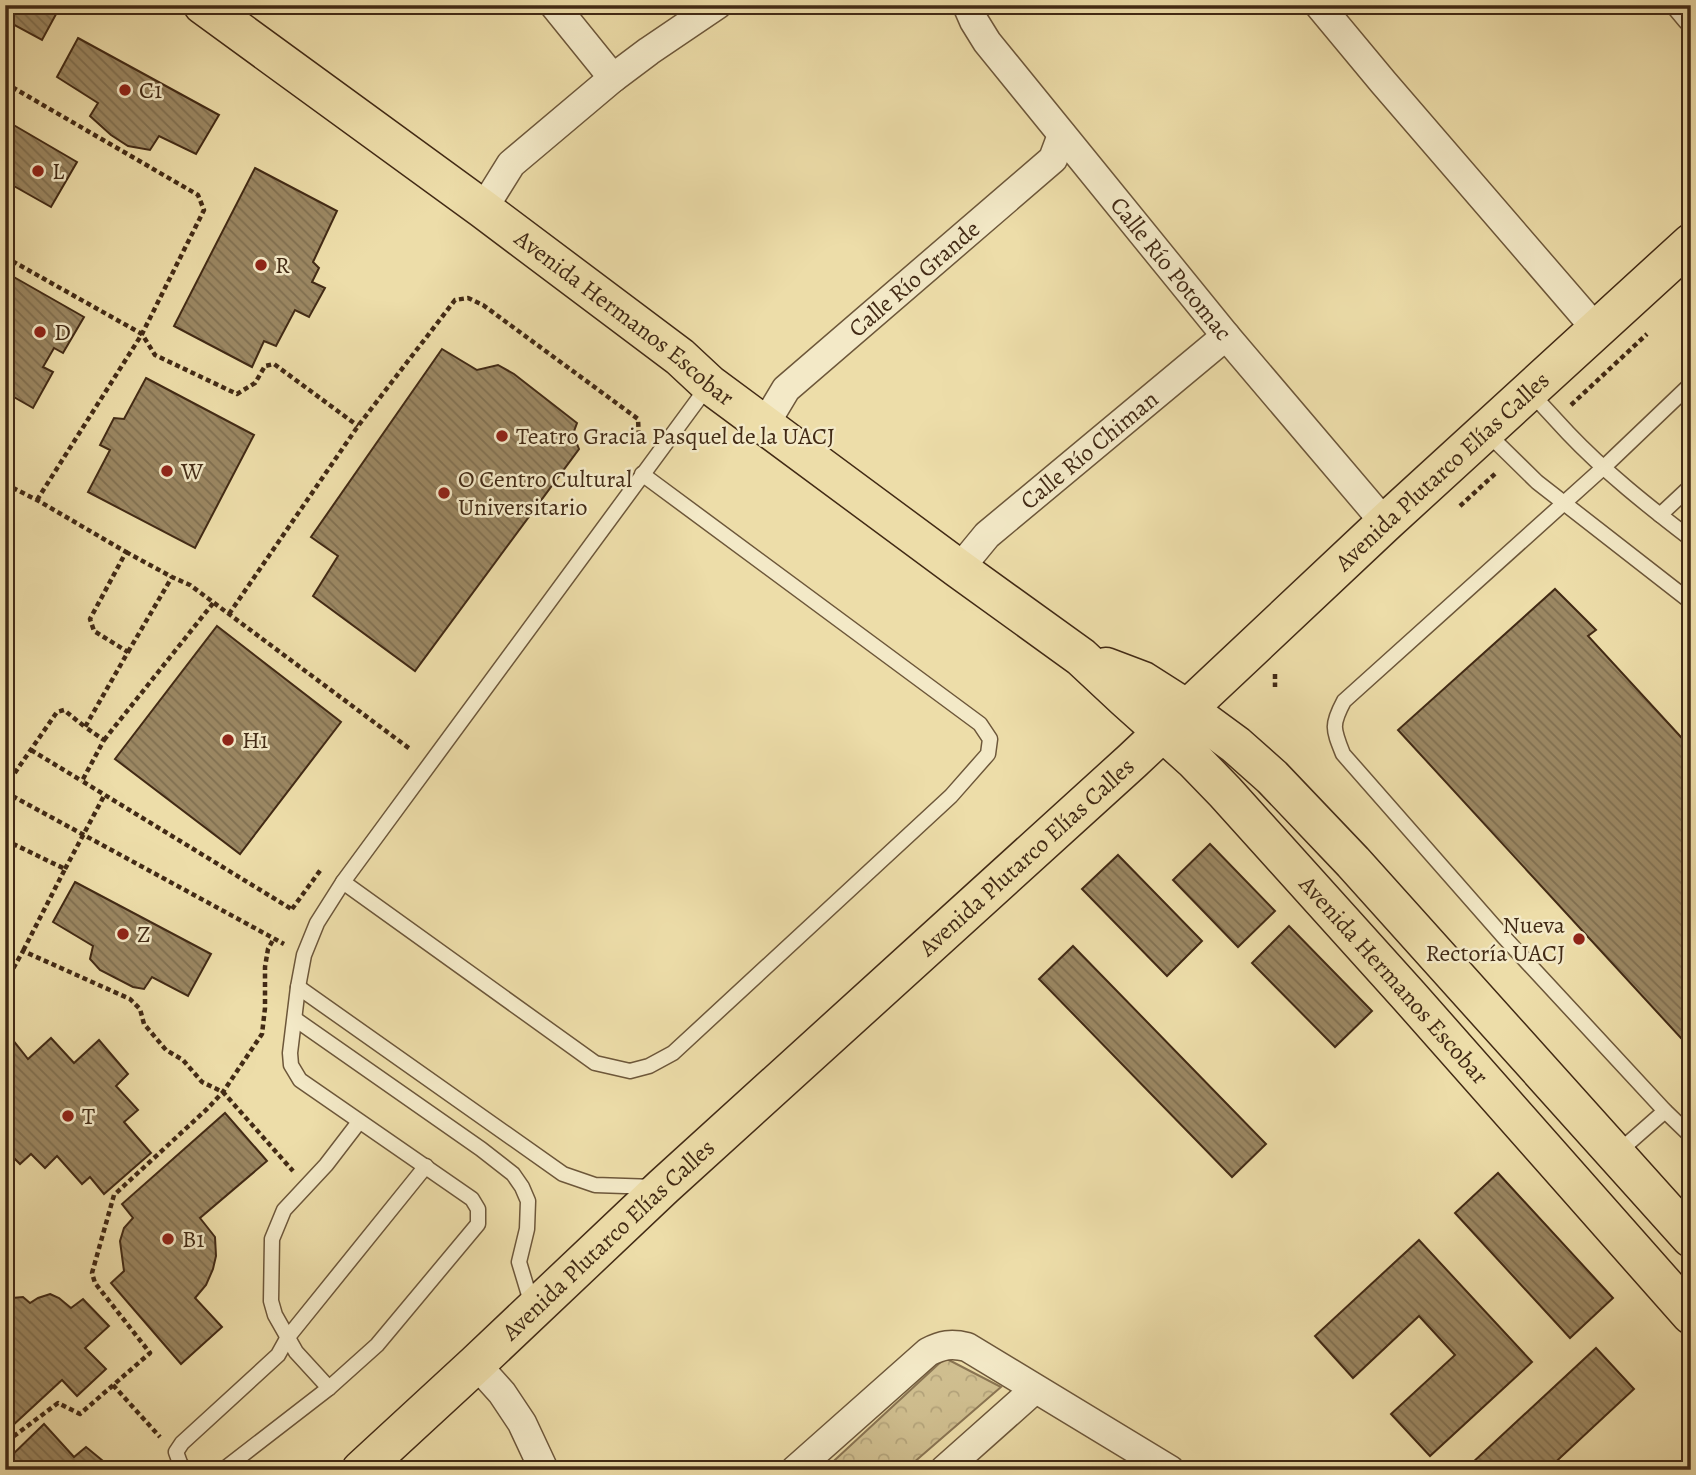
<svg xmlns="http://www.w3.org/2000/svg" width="1696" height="1475" font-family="Alegreya,serif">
<defs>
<pattern id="forest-crowns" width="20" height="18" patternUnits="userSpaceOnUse" patternTransform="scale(1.75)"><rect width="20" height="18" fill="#d0bf90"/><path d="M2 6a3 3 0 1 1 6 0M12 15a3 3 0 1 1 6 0" fill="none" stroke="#b4a47b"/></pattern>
<pattern id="building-back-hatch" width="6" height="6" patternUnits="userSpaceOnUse" patternTransform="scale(1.75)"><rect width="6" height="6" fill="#9b8762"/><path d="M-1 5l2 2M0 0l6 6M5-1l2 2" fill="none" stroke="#806f50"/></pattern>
</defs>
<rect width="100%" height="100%" fill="#eddda9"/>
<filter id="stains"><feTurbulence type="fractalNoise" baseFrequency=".00286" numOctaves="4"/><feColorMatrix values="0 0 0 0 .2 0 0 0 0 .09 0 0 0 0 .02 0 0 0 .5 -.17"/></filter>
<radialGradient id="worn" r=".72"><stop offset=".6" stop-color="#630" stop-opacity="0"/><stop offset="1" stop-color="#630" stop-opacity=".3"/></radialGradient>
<path fill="url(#forest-crowns)" stroke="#897452" stroke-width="2" d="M945 1358 1001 1387 905 1470H824Z"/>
<g fill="url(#building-back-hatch)" stroke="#422a15" stroke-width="2">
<path d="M5 5H61L42 40 5 20Z"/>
<path d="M78 38 219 115 196 154 159 136 150 150 128 146 111 135 90 116 98 103 57 77Z"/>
<path d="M5 120 77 162 51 207 5 181Z"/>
<path d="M255 168 337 211 313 262 319 268 312 282 325 288 309 317 295 310 276 346 264 341 252 367 174 326Z"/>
<path d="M5 272 84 317 63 353 54 348 43 367 53 372 33 408 5 392Z"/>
<path d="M442 349 477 370 498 365 514 374 577 423 573 434 579 449 415 671 313 596 338 556 311 537Z"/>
<path d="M146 378 254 435 195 548 88 492 110 450 100 445 114 418 124 419Z"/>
<path d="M1555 589 1596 630 1588 636 1691 748V1049L1398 730Z"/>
<path d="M217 626 341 722 240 854 115 759Z"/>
<path d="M1210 844 1275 911 1238 947 1173 880Z"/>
<path d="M1118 855 1202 941 1167 976 1082 889Z"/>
<path d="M75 882 211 954 188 996 152 977 144 989 133 987 100 970 90 959 93 946 53 922Z"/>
<path d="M1289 926 1372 1011 1335 1047 1252 963Z"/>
<path d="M1073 946 1266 1144 1232 1177 1039 979Z"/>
<path d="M51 1038 74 1063 99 1040 128 1074 116 1086 138 1110 124 1122 151 1153 104 1194 90 1177 82 1184 57 1156 45 1168 31 1154 20 1164 5 1149V1045L12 1039 28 1059Z"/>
<path d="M225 1113 267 1161 200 1218 215 1237 216 1256 213 1269 206 1285 195 1298 222 1327 181 1364 111 1283 124 1271 120 1241 124 1228 133 1218 122 1204Z"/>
<path d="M1498 1173 1613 1298 1570 1338 1455 1213Z"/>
<path d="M1419 1240 1532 1362 1430 1456 1391 1414 1455 1355 1419 1316 1353 1378 1315 1336Z"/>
<path d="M50 1294 59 1298 71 1308 83 1299 109 1326 85 1348 106 1369 77 1396 62 1380 11 1427 5 1420V1301L12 1298 23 1297 30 1303 38 1298Z"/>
<path d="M1596 1348 1634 1389 1547 1470H1478L1472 1463Z"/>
<path d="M44 1424 74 1457 86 1447 114 1470H20L9 1458Z"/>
</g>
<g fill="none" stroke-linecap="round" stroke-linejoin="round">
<g stroke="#6d573a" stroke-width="17">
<g id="service">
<path d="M1691 384 1604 467 1344 701C1331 725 1333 729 1343 754L1502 935 1665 1111 1691 1136"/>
<path d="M1531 393C1543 406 1555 419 1568 433 1605 472 1648 506 1691 539"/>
<path d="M1487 433 1537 482 1691 602"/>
<path d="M1660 515 1691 486"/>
<path d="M343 882 595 1063 630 1071 649 1066 673 1053 951 796 988 754 990 739 980 724 642 474"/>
<path d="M298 987 563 1174 595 1185 655 1187"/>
<path d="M295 1019 481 1149 513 1174 522 1187 528 1201 527 1229 519 1262 532 1305"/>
<path d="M1616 1154 1665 1111"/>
<path d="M329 1388 296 1352 275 1315 271 1301 272 1239 284 1210 326 1165 359 1122"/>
<path d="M185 1470 180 1463 176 1452 182 1443 278 1355 288 1337 426 1166"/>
<path d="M223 1470 329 1388 377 1345 478 1224V1209L472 1199 300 1080 291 1065 290 1053 298 987 304 955 317 923 343 882 393 814 708 386"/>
</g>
</g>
<g stroke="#6d573a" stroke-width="31">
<g id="minor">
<path d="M554 5 613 78"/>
<path id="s1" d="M967 5 974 21 987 42 1226 336 1385 523"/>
<path d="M1319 5 1383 82 1597 330"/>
<path d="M1681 5 1691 17"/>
<path d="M483 209 511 164 613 78 649 51 717 5"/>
<path id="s2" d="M765 424 786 389 1053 159 1062 135"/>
<path id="s3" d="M959 569 987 535 1226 336"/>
<path d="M476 1364 502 1393 522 1423 544 1470"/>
<path d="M795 1470 928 1352C942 1345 951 1343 967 1347L1170 1470"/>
<path d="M944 1470 1035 1389"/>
</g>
</g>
<g stroke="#422a15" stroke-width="41">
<g id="primary">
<path id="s4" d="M203 5 483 209 680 357 709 384 959 569 1081 657 1126 699 1194 760 1225 792 1409 996 1691 1315"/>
<path d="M1106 667 1143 681 1187 709 1236 745 1272 777 1353 862 1691 1238"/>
<path id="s5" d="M361 1470 476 1364 663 1187 1132 761 1385 523 1691 243"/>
</g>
</g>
<g stroke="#422a15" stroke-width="4.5" stroke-dasharray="5 3.5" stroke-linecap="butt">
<path d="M5 83 198 195 204 210 142 334 155 355 237 394 255 383 265 366 274 364 358 426"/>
<path d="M5 257 142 334 37 500"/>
<path d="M1571 405 1647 334"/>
<path d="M5 484 37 500 126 552 90 619 94 631 128 652 85 727 104 740 82 781 293 910"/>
<path d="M1460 506 1497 472"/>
<path d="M126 552 172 577 190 585 410 749"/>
<path d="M229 614 358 426 455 300 468 298 483 305 638 419 639 438 637 441"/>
<path d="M128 652 172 577"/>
<path d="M1275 674V687"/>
<path d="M104 740 214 602"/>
<path d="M31 750 82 781"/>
<path d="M5 787 57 712 64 710 85 727"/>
<path d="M5 792 284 944"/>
<path d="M5 840 65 869 23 951"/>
<path d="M65 869 104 796"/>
<path d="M292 909 322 868"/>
<path d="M5 983 23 951 130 999 140 1009 144 1024 166 1050 183 1060 202 1082 223 1092 293 1171"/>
<path d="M113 1385 160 1437"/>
<path d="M5 1435 14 1436 58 1403 80 1414 150 1353 95 1283 92 1273 114 1195 207 1109 223 1092 262 1034 265 1008V967L268 949 274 938"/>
</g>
<use href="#service" stroke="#f3e9c7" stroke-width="14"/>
<use href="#minor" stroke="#f3e9c7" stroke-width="28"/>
<use href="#primary" stroke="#eddda9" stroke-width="38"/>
</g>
<g fill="#8f2418" stroke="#f3e9c7" stroke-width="2.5">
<circle cx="125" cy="90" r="7"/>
<circle cx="38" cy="171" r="7"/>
<circle cx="261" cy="265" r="7"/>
<circle cx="40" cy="332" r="7"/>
<circle cx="502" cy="436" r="7"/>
<circle cx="167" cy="471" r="7"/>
<circle cx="444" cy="493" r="7"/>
<circle cx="228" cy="740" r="7"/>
<circle cx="123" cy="934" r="7"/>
<circle cx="1579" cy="939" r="7"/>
<circle cx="68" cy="1116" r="7"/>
<circle cx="168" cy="1239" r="7"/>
</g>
<g text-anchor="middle" stroke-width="5" stroke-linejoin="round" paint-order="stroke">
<g font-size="24" fill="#422a15" stroke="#f3e9c7" text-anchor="start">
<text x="139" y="98">C1</text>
<text x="52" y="179">L</text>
<text x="275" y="273">R</text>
<text x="54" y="340">D</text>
<text x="516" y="444">Teatro Gracia Pasquel de la UACJ</text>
<text x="181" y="479">W</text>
<text x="458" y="487">O Centro Cultural<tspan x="458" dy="28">Universitario</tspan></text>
<text x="242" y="748">H1</text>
<text x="1565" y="933" text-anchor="end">Nueva<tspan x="1565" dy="28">Rectoría UACJ</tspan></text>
<text x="137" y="942">Z</text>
<text x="82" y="1124">T</text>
<text x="182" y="1247">B1</text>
</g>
<g font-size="24" fill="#422a15" stroke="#f3e9c7">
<text dy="8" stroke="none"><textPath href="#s1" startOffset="334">Calle Río Potomac</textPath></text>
<text dy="8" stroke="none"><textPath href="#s2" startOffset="210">Calle Río Grande</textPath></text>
<text dy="8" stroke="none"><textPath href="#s4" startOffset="525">Avenida Hermanos Escobar</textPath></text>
<text dy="8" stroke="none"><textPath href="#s3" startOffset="177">Calle Río Chiman</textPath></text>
<text dy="8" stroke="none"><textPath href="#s5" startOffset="1472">Avenida Plutarco Elías Calles</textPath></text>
<text dy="8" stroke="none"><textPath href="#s5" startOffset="905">Avenida Plutarco Elías Calles</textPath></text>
<text dy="8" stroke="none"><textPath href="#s4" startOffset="1544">Avenida Hermanos Escobar</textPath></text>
<text dy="8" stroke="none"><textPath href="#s5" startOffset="338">Avenida Plutarco Elías Calles</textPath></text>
</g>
</g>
<rect width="1696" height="1475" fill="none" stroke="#eddda9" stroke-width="28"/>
<rect x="7" y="7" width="1682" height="1461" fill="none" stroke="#422a15" stroke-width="3.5"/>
<rect x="14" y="14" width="1668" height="1447" fill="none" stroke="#422a15" stroke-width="2"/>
<rect width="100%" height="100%" filter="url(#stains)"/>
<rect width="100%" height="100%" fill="url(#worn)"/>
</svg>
